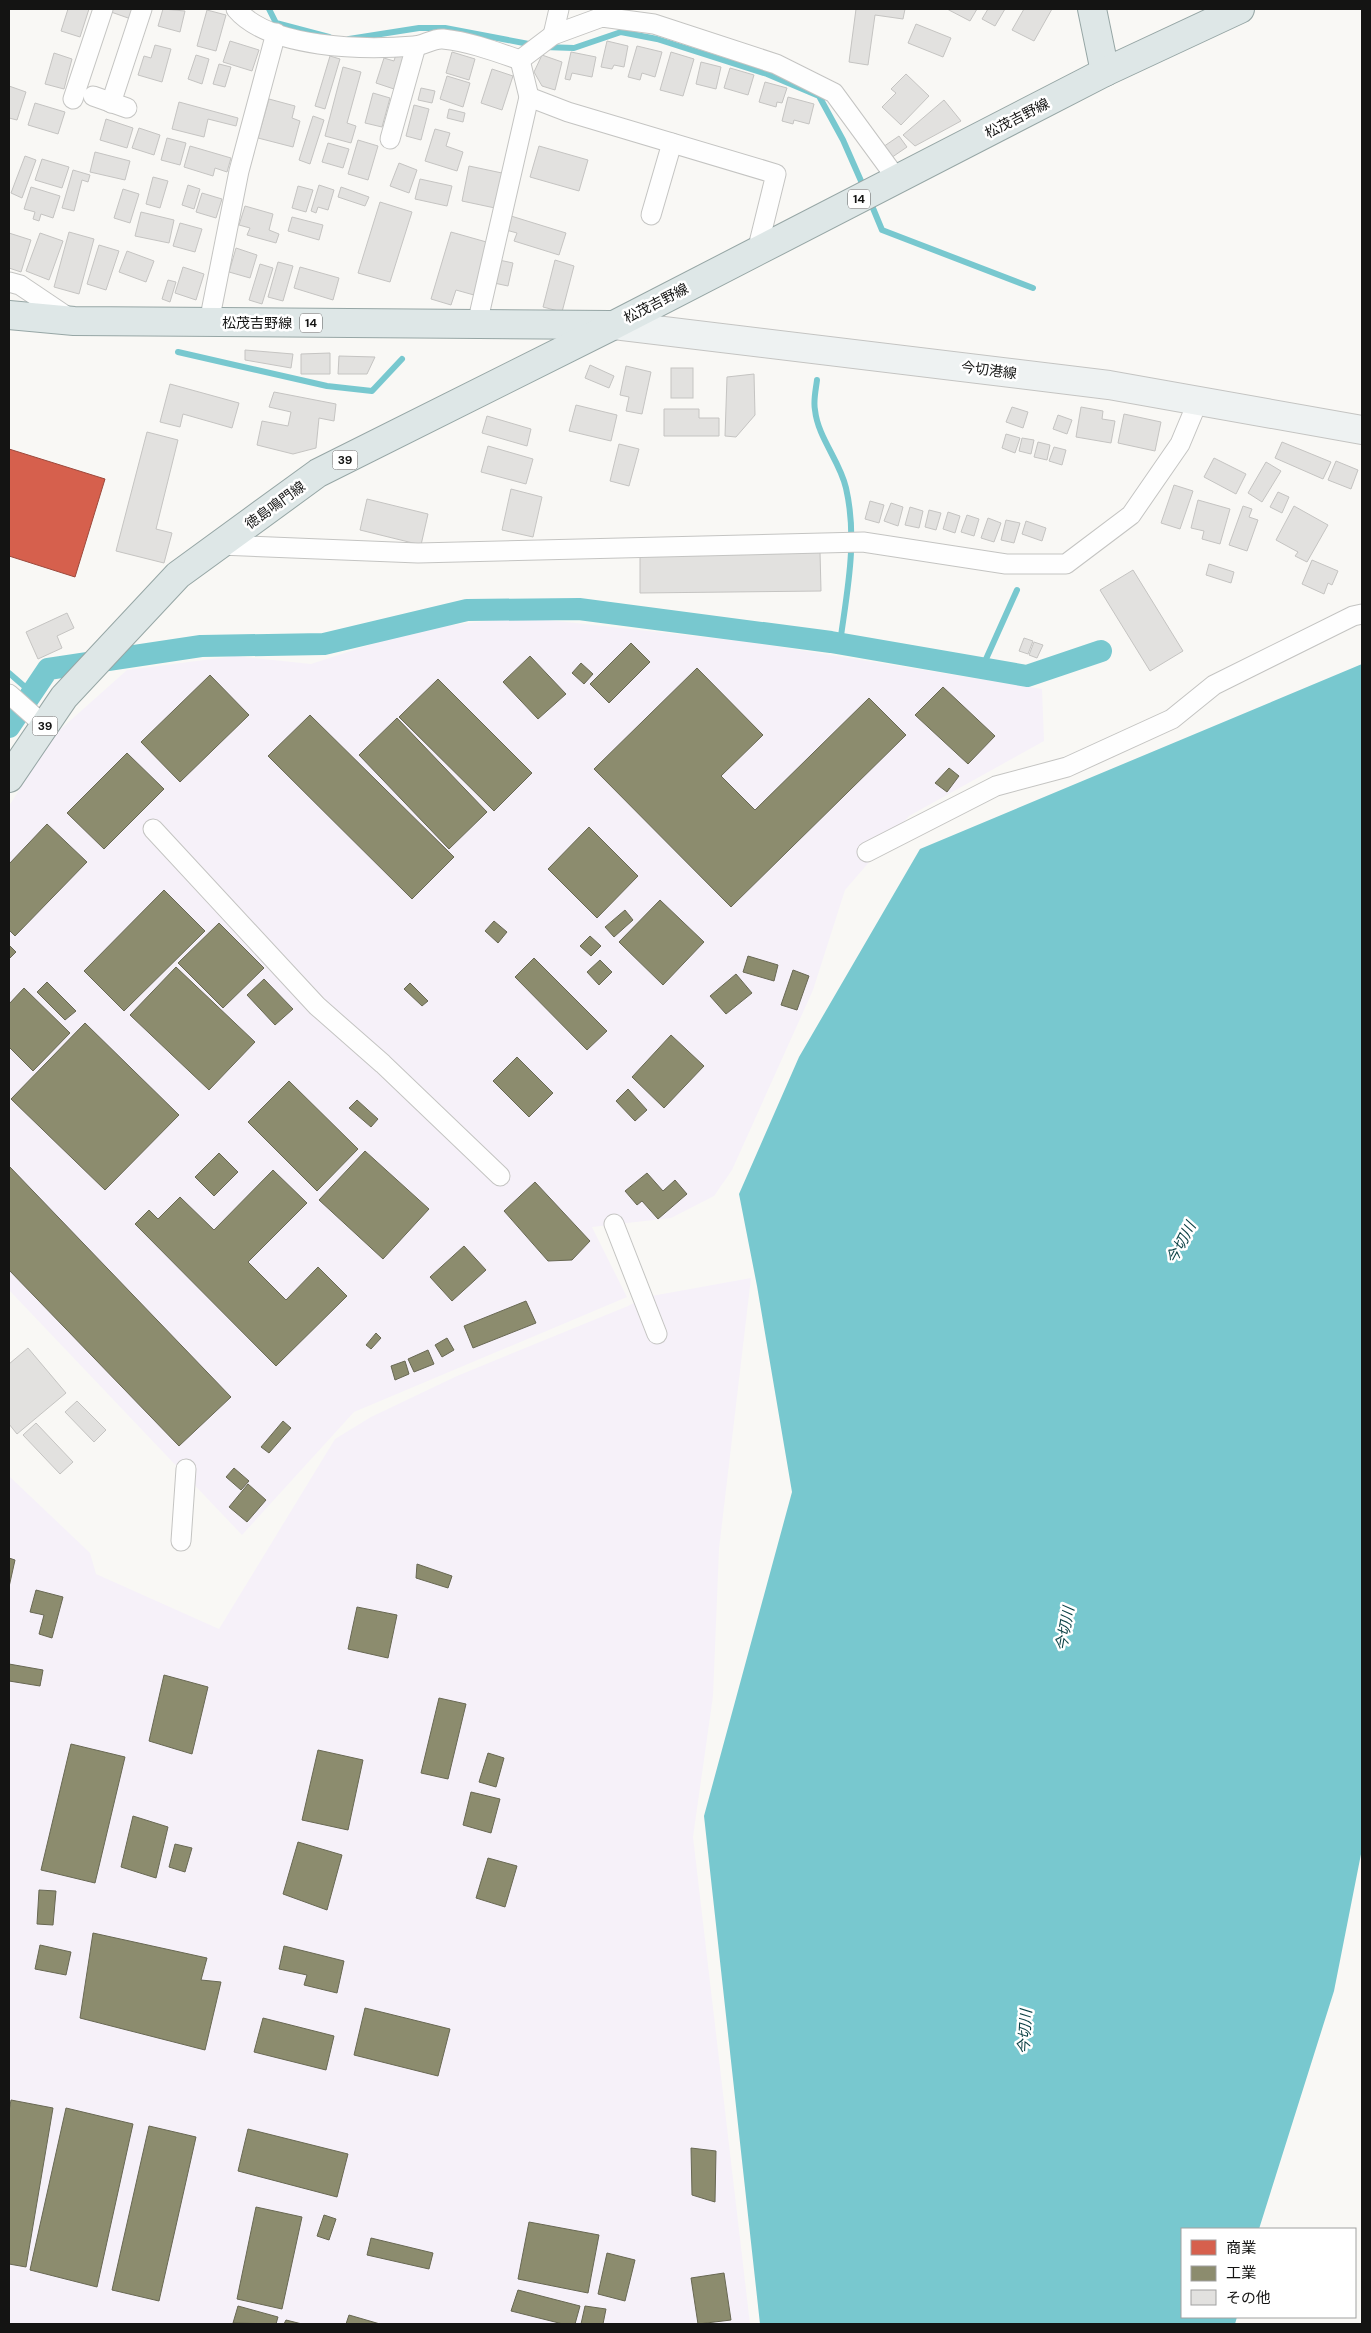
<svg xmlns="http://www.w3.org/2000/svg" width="1371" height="2333" font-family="'DM Sans','Noto Sans JP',sans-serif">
<rect width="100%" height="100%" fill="#f9f8f5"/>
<g fill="#f6f1f9">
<path d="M521 617 749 642 1042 689 1044 741 909 816 845 890 813 990 732 1170 714 1196 671 1218 592 1227 627 1297 354 1412 242 1535 9 1290V806L53 736 127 670 235 656 311 664 418 629Z"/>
<path d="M751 1278 719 1549 713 1696 693 1837 750 2324H9V1476L90 1553 96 1574 219 1629 335 1439 371 1417 457 1376 628 1306 646 1297Z"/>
</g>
<path fill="#78c8cf" d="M1362 664V1849L1334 1991 1259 2229H1182V2317H1237L1235 2324H760L704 1816 792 1492 757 1286 739 1194 799 1057 920 849Z"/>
<path fill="#d6604d" stroke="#9c493c" d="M9 449 105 479 75 577 9 556Z"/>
<g fill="#8c8c6e" stroke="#686853">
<path d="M631 643 650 662 609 703 590 684Z"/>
<path d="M530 656 566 694 538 719 503 682Z"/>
<path d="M581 663 593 674 584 684 572 673Z"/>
<path d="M697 668 763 735 721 776 755 810 869 698 906 735 731 907 594 769Z"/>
<path d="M210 675 249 715 180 782 141 742Z"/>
<path d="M438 679 532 773 494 811 399 717Z"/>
<path d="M943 687 995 736 968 764 915 715Z"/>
<path d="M310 715 454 857 412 899 268 756Z"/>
<path d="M397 718 487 812 449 849 359 755Z"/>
<path d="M127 753 164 789 104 849 67 813Z"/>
<path d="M949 768 959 776 947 792 935 783Z"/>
<path d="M47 824 87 862 15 936 9 930V864Z"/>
<path d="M589 827 638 876 597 918 548 869Z"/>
<path d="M164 890 205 931 124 1011 84 971Z"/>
<path d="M660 900 704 942 663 985 619 942Z"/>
<path d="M625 910 633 920 614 937 605 927Z"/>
<path d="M494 921 507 932 498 943 485 931Z"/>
<path d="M219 923 264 968 223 1008 178 963Z"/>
<path d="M590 936 601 946 591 956 580 946Z"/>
<path d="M9 945 16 952 9 959Z"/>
<path d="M748 956 778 965 774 981 743 972Z"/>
<path d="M534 958 607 1031 587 1050 515 977Z"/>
<path d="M600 960 612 972 599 985 587 972Z"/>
<path d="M176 967 255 1042 209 1090 130 1015Z"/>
<path d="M793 970 809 976 797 1010 781 1005Z"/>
<path d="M736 974 752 993 726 1014 710 996Z"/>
<path d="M264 979 293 1009 275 1025 247 995Z"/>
<path d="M47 982 76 1011 65 1020 37 992Z"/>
<path d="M410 983 428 1001 422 1006 404 989Z"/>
<path d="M24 988 70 1033 33 1071 9 1047V1004Z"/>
<path d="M85 1023 179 1115 105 1190 11 1099Z"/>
<path d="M671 1035 704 1066 664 1108 632 1077Z"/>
<path d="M517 1057 553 1093 529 1117 493 1081Z"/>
<path d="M289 1081 358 1149 317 1191 248 1122Z"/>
<path d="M628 1089 647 1110 635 1121 616 1101Z"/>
<path d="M357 1100 378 1119 371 1127 349 1108Z"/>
<path d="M365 1151 429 1209 383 1259 319 1200Z"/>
<path d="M219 1153 238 1172 214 1196 195 1177Z"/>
<path d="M9 1166 231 1397 179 1446 9 1270Z"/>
<path d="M273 1170 307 1203 248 1262 286 1300 318 1267 347 1296 276 1366 135 1224 149 1210 158 1219 180 1197 214 1230Z"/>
<path d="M647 1173 663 1191 675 1180 687 1194 658 1219 642 1201 637 1205 625 1191Z"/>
<path d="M535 1182 590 1241 572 1260 548 1261 504 1211Z"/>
<path d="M464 1246 486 1270 452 1301 430 1277Z"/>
<path d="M526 1301 536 1323 473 1348 464 1326Z"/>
<path d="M376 1333 381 1338 371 1349 366 1345Z"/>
<path d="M447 1338 454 1350 442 1357 435 1345Z"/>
<path d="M428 1350 434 1364 414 1372 408 1359Z"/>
<path d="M405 1361 409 1374 395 1380 391 1366Z"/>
<path d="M283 1421 291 1428 269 1453 261 1447Z"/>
<path d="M234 1468 249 1481 241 1490 226 1477Z"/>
<path d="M248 1484 266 1500 247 1522 229 1507Z"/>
<path d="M9 1558 15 1560 9 1587Z"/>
<path d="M417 1564 452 1576 448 1588 416 1578Z"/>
<path d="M36 1590 63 1597 52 1638 39 1634 44 1615 30 1612Z"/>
<path d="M357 1607 397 1615 388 1658 348 1649Z"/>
<path d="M9 1664 43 1670 40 1686 9 1681Z"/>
<path d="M164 1675 208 1687 192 1754 149 1741Z"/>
<path d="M439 1698 466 1704 448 1779 421 1773Z"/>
<path d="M71 1744 125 1757 95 1883 41 1870Z"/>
<path d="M318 1750 363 1760 348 1830 302 1820Z"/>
<path d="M488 1753 504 1758 496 1787 479 1782Z"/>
<path d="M471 1792 500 1799 491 1833 463 1825Z"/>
<path d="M133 1816 168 1827 156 1878 121 1867Z"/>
<path d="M298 1842 342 1855 327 1910 283 1894Z"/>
<path d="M175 1844 192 1848 185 1872 169 1867Z"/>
<path d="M488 1858 517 1866 505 1907 476 1898Z"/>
<path d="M39 1890 56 1891 53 1925 37 1924Z"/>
<path d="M93 1933 207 1958 201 1980 221 1982 205 2050 80 2018Z"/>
<path d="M40 1945 71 1952 66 1975 35 1969Z"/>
<path d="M284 1946 344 1961 337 1993 304 1985 307 1975 279 1969Z"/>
<path d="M365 2008 450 2029 438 2076 354 2055Z"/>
<path d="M263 2018 334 2036 326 2070 254 2052Z"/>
<path d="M11 2100 53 2108 26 2267 9 2264V2111Z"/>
<path d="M66 2108 133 2124 97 2287 30 2270Z"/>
<path d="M149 2126 196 2137 159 2301 112 2290Z"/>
<path d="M248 2129 348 2154 337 2197 238 2171Z"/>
<path d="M691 2148 716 2151 715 2202 692 2195Z"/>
<path d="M256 2207 302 2217 282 2309 237 2299Z"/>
<path d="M324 2215 336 2219 329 2240 317 2236Z"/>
<path d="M529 2222 599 2235 588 2293 518 2279Z"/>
<path d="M371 2238 433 2253 429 2269 367 2255Z"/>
<path d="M607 2253 635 2260 625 2301 598 2294Z"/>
<path d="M724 2273 731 2320 698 2324 691 2278Z"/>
<path d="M518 2290 580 2306 575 2324H563L511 2311Z"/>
<path d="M238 2306 278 2317 276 2324 233 2323Z"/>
<path d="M585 2306 606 2309 603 2324H581Z"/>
<path d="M349 2315 380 2324H346Z"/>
<path d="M286 2320 302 2324H284Z"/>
</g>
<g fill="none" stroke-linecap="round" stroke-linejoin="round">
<g stroke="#78c8cf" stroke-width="6">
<path d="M269 9 276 23 329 37"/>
<path d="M349 39 419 28H445L534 45"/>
<path d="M544 47 574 48 621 32 657 39 767 74 819 96 843 140 865 190"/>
<path d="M870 201 882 230 1033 288"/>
<path d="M178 352 327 386 372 391 402 359"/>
<path d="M817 380C816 389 813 401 815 410 818 438 840 461 846 488 858 540 847 591 840 643"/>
<path d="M982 668 1017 590"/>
<path d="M9 673 32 693"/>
</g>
<path stroke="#78c8cf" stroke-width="22" d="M9 727 48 669 201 646 324 644 467 610 579 609 831 642 1027 676 1101 651"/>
</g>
<g fill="#e2e1df" stroke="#c5c4c2">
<path d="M68 9H89L80 37 61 31Z"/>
<path d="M112 9H134L131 19 111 12Z"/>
<path d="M163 9 185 11 180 32 158 26Z"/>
<path d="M856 9H905L903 19 875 15 868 65 849 62Z"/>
<path d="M947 9H977L970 21Z"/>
<path d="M988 9H1005L995 26 982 19Z"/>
<path d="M1024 9H1052L1034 41 1012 30Z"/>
<path d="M207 10 226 15 216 51 197 46Z"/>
<path d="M916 24 951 38 943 57 908 43Z"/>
<path d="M230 41 259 50 252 71 223 62Z"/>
<path d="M607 41 628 46 624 67 614 65 612 69 601 67Z"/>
<path d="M155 45 171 49 162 82 138 75 144 56 151 58Z"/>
<path d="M637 46 662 52 655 77 642 73 640 80 628 77Z"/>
<path d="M452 52 475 59 469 80 446 73Z"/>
<path d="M571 52 596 57 592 77 572 73 570 80 565 79Z"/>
<path d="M671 52 694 59 683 96 660 90Z"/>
<path d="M54 53 72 59 64 89 45 84Z"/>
<path d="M396 54 404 57 394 89 376 83 384 58 394 61Z"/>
<path d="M196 55 209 59 202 84 188 79Z"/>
<path d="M542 55 562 62 555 90 542 86 534 72Z"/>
<path d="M330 56 340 59 325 109 315 106Z"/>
<path d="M701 62 721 67 716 89 696 84Z"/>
<path d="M219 64 231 67 225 87 213 84Z"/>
<path d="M343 67 361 72 347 123 356 126 351 143 325 136Z"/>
<path d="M730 68 754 75 748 95 724 88Z"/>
<path d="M492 69 513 76 502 110 481 103Z"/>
<path d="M906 74 929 96 901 125 882 107 896 93 891 89Z"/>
<path d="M447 76 470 83 463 107 440 99Z"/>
<path d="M765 82 787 88 782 103 777 102 776 107 759 102Z"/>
<path d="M9 86 26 92 17 120 9 118Z"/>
<path d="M421 88 435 91 432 103 418 100Z"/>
<path d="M373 93 390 98 382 127 365 123Z"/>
<path d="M788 97 814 104 809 124 794 120 793 124 782 121Z"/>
<path d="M269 99 295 106 292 118 300 121 293 147 258 138Z"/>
<path d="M944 100 961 121 915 146 903 135Z"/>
<path d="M179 102 238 118 236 126 208 119 204 137 172 129Z"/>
<path d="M35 103 65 112 58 134 28 125Z"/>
<path d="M414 105 429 109 421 140 406 136Z"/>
<path d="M449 109 465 113 463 122 447 118Z"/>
<path d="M313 116 324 120 310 164 299 160Z"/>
<path d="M106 119 133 128 127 148 100 140Z"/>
<path d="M139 128 160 135 154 155 132 148Z"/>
<path d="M435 129 450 133 446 146 463 152 457 171 425 161Z"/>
<path d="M899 136 907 147 888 160 880 149Z"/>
<path d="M167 138 186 143 180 165 161 160Z"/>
<path d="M358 140 378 146 368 180 348 174Z"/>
<path d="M328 143 349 149 343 168 322 162Z"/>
<path d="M190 146 231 158 227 172 215 168 213 176 184 167Z"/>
<path d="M539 146 588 160 579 191 530 177Z"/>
<path d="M95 152 130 161 125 180 90 172Z"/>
<path d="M25 156 36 160 22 198 11 193Z"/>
<path d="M42 159 69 167 62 188 35 180Z"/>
<path d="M399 163 417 170 409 193 390 186Z"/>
<path d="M469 166 502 173 495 208 462 201Z"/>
<path d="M73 170 90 175 88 182 82 180 74 211 62 208Z"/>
<path d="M153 177 168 181 160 208 146 204Z"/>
<path d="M420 179 452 186 447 206 415 199Z"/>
<path d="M188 185 200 189 194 209 182 205Z"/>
<path d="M319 185 334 190 328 210 318 207 316 213 311 211Z"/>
<path d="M298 186 313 190 306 212 292 208Z"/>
<path d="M31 187 60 196 53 218 41 214 39 221 33 219 35 212 24 209Z"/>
<path d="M341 187 369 197 365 206 338 197Z"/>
<path d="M123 189 139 194 130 223 114 218Z"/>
<path d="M202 193 222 199 216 218 196 212Z"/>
<path d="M380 202 412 212 390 282 358 273Z"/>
<path d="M245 206 273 214 269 230 279 234 276 243 247 235 250 228 239 225Z"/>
<path d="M141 212 174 220 169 243 135 236Z"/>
<path d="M511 216 566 233 559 255 514 241 517 233 506 230Z"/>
<path d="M292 217 323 225 319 240 288 231Z"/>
<path d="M180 223 202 229 195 252 173 246Z"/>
<path d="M69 232 94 239 79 294 54 287Z"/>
<path d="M451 232 490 243 474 295 456 290 451 305 431 299Z"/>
<path d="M9 233 31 240 21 272 9 268Z"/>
<path d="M40 233 63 241 49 280 26 271Z"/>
<path d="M99 245 119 251 106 290 87 284Z"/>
<path d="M236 248 257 255 250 278 229 272Z"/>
<path d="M127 251 154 261 146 282 119 272Z"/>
<path d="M499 260 513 263 508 286 494 283Z"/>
<path d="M555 260 574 266 562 312 543 307Z"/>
<path d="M278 262 293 266 283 301 268 297Z"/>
<path d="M260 264 273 268 262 304 249 300Z"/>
<path d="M183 267 204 274 196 300 175 293Z"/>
<path d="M300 267 339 278 333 300 294 288Z"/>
<path d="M168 280 176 282 170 302 162 299Z"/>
<path d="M245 350 293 354 291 368 245 360Z"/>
<path d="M330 353V374H301V354Z"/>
<path d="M339 356 375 357 367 374H338Z"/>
<path d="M590 365 614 376 609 388 585 378Z"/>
<path d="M626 366 651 372 642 414 626 411 629 397 620 395Z"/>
<rect x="671" y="368" width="22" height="30"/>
<path d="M754 374 755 415 736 437 725 436 727 377Z"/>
<path d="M170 384 239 403 232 428 183 414 180 427 160 422Z"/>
<path d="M274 392 336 404 334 421 319 418 316 448 293 454 257 445 262 421 288 426 291 412 269 407Z"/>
<path d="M576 405 617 415 611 441 569 431Z"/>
<path d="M1012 407 1028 412 1023 428 1006 422Z"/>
<path d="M1081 407 1103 411 1102 419 1115 421 1111 443 1076 437Z"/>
<path d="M664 409H699V418H719V436H664Z"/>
<path d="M1124 414 1161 422 1155 451 1118 443Z"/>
<path d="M1058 415 1072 420 1067 434 1053 429Z"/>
<path d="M487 416 531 429 527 446 482 433Z"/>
<path d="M147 432 178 440 156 529 172 533 164 563 116 551Z"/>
<path d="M1006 434 1020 438 1015 453 1002 448Z"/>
<path d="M1022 438 1034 440 1031 454 1019 451Z"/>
<path d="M1038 442 1050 445 1047 460 1034 457Z"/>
<path d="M1282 442 1331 462 1323 479 1275 458Z"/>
<path d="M619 444 639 449 629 486 610 481Z"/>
<path d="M488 446 533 459 526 484 481 472Z"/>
<path d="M1054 447 1066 450 1062 465 1049 461Z"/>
<path d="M1214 458 1246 474 1236 494 1204 477Z"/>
<path d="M1336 461 1358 470 1351 489 1328 480Z"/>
<path d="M1266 462 1281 471 1262 502 1248 493Z"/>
<path d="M1174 485 1193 491 1180 529 1161 523Z"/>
<path d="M511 489 542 497 533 537 502 530Z"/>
<path d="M1278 492 1289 497 1282 513 1270 507Z"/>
<path d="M367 499 428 514 421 545 360 530Z"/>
<path d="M1198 500 1230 509 1220 544 1202 539 1204 531 1191 528Z"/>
<path d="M870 501 884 505 879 523 865 519Z"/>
<path d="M891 503 903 507 898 526 884 521Z"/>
<path d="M1243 506 1252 509 1249 517 1258 520 1247 551 1229 545Z"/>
<path d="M1294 506 1328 525 1307 562 1295 556 1298 552 1276 540Z"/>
<path d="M910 507 923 511 919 528 905 525Z"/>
<path d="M929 510 941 513 936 530 925 527Z"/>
<path d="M948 512 960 516 955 533 943 529Z"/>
<path d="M967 515 979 519 974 536 961 532Z"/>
<path d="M988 518 1001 523 994 542 981 538Z"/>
<path d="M1006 520 1020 523 1014 543 1001 540Z"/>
<path d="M1026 521 1046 528 1042 541 1022 534Z"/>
<path d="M820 552 821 591 640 593V555Z"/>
<path d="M1312 560 1338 571 1332 585 1328 583 1324 594 1302 584Z"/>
<path d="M1209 564 1234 572 1231 583 1206 575Z"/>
<path d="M1133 570 1183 651 1150 671 1100 590Z"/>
<path d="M67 613 74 628 57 636 62 648 38 659 26 632Z"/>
<path d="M1024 638 1033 641 1028 654 1019 651Z"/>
<path d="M1034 642 1043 645 1037 658 1029 655Z"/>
<path d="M28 1348 66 1393 17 1434 9 1424V1364Z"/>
<path d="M77 1401 106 1430 94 1442 65 1412Z"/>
<path d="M36 1423 73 1462 60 1474 23 1435Z"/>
</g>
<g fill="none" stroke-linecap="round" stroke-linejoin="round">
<g stroke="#c4c4c2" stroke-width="21">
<g id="minor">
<path d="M236 9C270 49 364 50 414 46 423 46 433 38 443 39 470 42 494 51 520 60"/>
<path d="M553 35 559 9"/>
<path d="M520 60 553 35 602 17 654 24 776 64 834 93 897 179"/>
<path d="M93 96 127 108"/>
<path d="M529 97 568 112 776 174 757 251"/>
<path d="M73 99 103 9"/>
<path d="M111 103 142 9"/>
<path d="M390 139 416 46"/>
<path d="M651 215 672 143"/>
<path d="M9 282 20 285 69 318"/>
<path d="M209 322 239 171 276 33"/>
<path d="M477 324 529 97 520 60"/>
<path d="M220 545 418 553 863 542 1006 564H1066L1131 515 1180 444 1198 401"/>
<path d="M9 694 45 726"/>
<path d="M153 829 317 1006 383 1064 500 1176"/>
<path d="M867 852 996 786 1067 767 1172 719 1214 685 1353 616 1362 614"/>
<path d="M614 1224 657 1334"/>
<path d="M181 1541 186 1469"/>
</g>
</g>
<g stroke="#c4c4c2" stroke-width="30">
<path id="secondary" d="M614 325 1109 385 1362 430"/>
</g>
<g stroke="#96a6a5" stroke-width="30">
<g id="primary">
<path d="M1092 9 1105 72"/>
<path d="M9 315 74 321 610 325"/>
<path d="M9 778 64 697 178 575 318 473 614 325 1105 72 1240 9"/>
</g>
</g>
<use href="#minor" stroke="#fefefe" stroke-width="19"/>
<use href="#secondary" stroke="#eef2f2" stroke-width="28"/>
<use href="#primary" stroke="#dee7e7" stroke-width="28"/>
</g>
<g text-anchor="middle" stroke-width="5" stroke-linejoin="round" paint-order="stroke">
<g fill="#fff" stroke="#5a5a5a" stroke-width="1">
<rect x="848" y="189.5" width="22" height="19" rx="4"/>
<rect x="300" y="313.5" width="22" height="19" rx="4"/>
<rect x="332.5" y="450.5" width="25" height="19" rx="4"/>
<rect x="32.5" y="716.5" width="25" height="19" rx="4"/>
</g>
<g font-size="12" font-weight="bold" fill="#141413">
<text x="859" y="203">14</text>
<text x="311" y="327">14</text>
<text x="345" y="464">39</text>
<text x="45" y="730">39</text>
</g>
<g font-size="14" fill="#141413" stroke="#fff">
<text transform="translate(1017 118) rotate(-27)" y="5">松茂吉野線</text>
<text transform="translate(656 303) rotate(-27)" y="5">松茂吉野線</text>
<text x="257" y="328">松茂吉野線</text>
<text transform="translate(989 370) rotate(7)" y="5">今切港線</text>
<text transform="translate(275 505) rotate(-36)" y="5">徳島鳴門線</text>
</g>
<g font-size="15" font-style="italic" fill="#093f43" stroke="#fff">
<text transform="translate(1181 1243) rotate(-62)" y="5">今切川</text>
<text transform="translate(1065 1629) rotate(-80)" y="5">今切川</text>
<text transform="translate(1025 2032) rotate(-87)" y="5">今切川</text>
</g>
</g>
<rect width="1371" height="2333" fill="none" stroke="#141413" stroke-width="20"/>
<rect x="1181" y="2228" width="175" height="90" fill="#ffffff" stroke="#a1a1a1"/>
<rect x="1191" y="2240" width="25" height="15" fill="#d6604d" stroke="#a1a1a1"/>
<text x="1226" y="2253" font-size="15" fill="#141413">商業</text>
<rect x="1191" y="2266" width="25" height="15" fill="#8c8c6e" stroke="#a1a1a1"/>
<text x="1226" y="2278" font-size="15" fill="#141413">工業</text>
<rect x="1191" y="2290" width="25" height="15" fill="#e2e1df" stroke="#a1a1a1"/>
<text x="1226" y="2303" font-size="15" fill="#141413">その他</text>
</svg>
